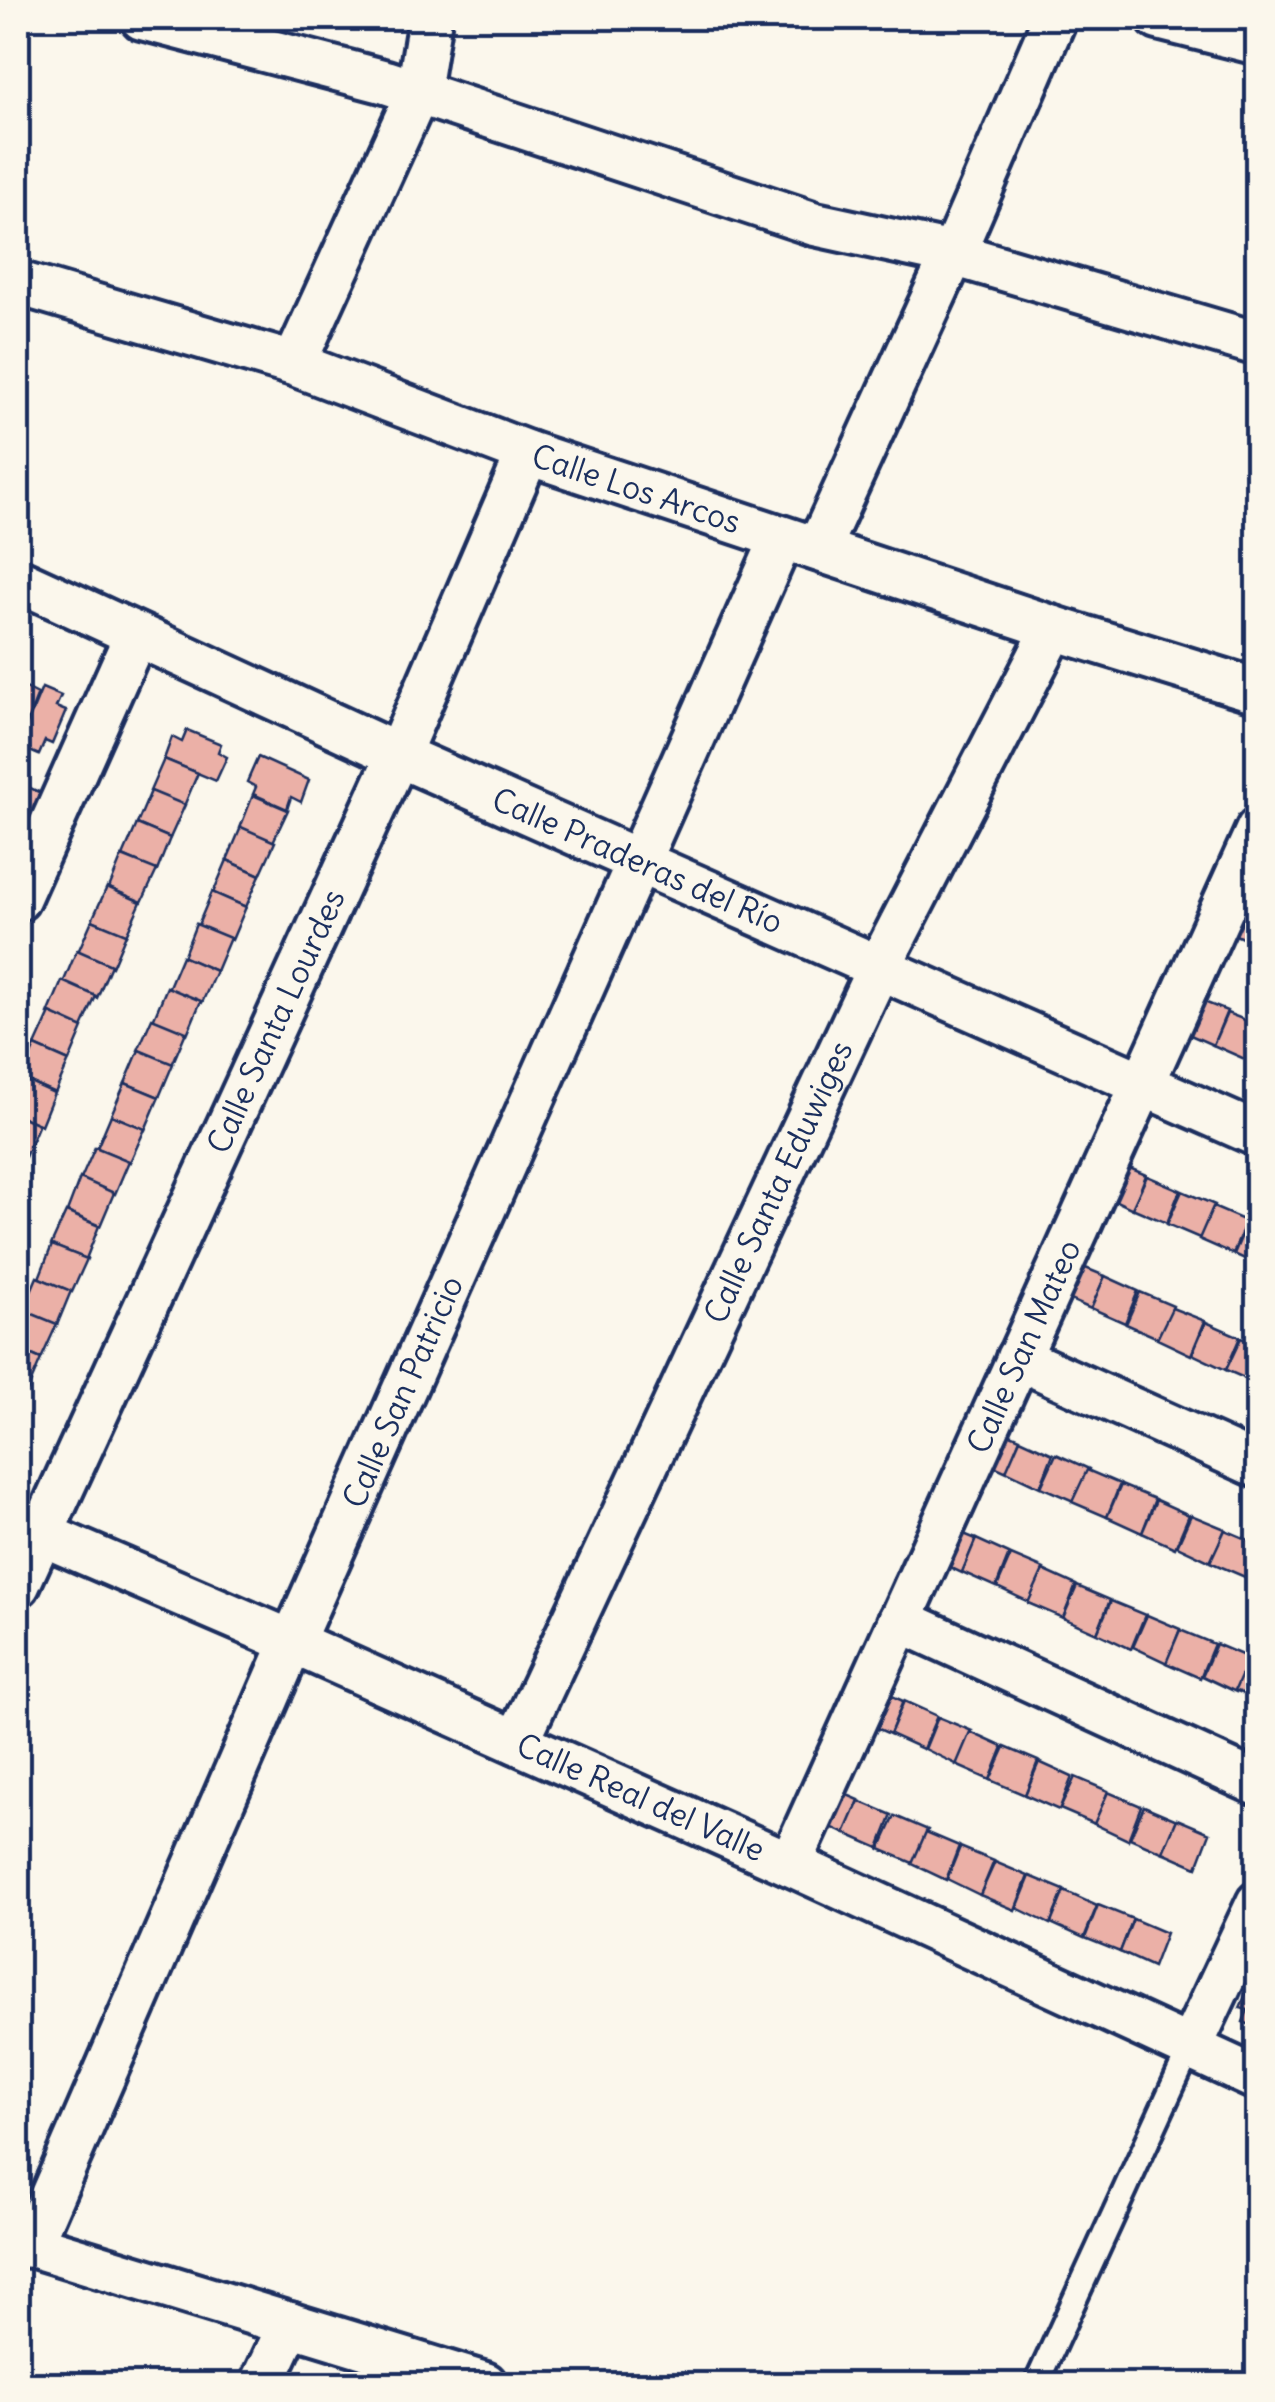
<svg xmlns="http://www.w3.org/2000/svg" width="1275" height="2402" font-family="Delius,sans-serif">
<rect width="100%" height="100%" fill="#fbf7ec"/>
<filter id="ink" filterUnits="userSpaceOnUse"><feTurbulence type="fractalNoise" baseFrequency=".01" numOctaves="2"/><feDisplacementMap in="SourceGraphic" scale="20" xChannelSelector="R" yChannelSelector="G"/><feConvolveMatrix kernelMatrix="1 2 1 2 8 2 1 2 1" color-interpolation-filters="sRGB"/></filter>
<g filter="url(#ink)">
<g fill="#ebb0a7" stroke="#1b2f5e" stroke-width="2.5">
<path d="M18 684 38 694 24 729 18 726Z"/>
<path d="M42 688 61 696 56 707 66 711 52 744 45 741 39 755 18 746Z"/>
<path d="M187 730 221 744 218 752 227 757 216 781 164 759 172 737 182 742Z"/>
<path d="M258 757 309 780 301 802 291 797 287 809 253 794 256 787 247 782Z"/>
<path d="M164 759 198 773 184 806 150 791Z"/>
<path d="M22 784 43 794 18 847V794Z"/>
<path d="M151 791 185 805 170 838 137 824Z"/>
<path d="M253 795 288 810 273 842 240 828Z"/>
<path d="M137 824 170 838 157 871 123 856Z"/>
<path d="M241 827 275 842 260 875 227 860Z"/>
<path d="M122 856 157 870 142 902 109 888Z"/>
<path d="M227 860 260 875 246 907 213 893Z"/>
<path d="M107 887 141 902 126 935 92 920Z"/>
<path d="M212 892 246 907 232 940 198 925Z"/>
<path d="M1237 897 1258 905 1256 944 1222 929Z"/>
<path d="M92 920 126 934 112 967 78 952Z"/>
<path d="M196 924 230 938 216 971 183 957Z"/>
<path d="M77 950 111 965 97 998 63 983Z"/>
<path d="M182 956 216 971 202 1003 168 989Z"/>
<path d="M62 981 96 996 82 1028 48 1014Z"/>
<path d="M167 987 201 1001 187 1034 153 1020Z"/>
<path d="M1194 998 1227 1011 1213 1045 1179 1030Z"/>
<path d="M50 1013 83 1028 69 1061 35 1046Z"/>
<path d="M1227 1013 1258 1025V1033L1247 1060 1213 1045Z"/>
<path d="M152 1018 186 1032 172 1065 138 1050Z"/>
<path d="M35 1046 69 1061 55 1093 21 1078Z"/>
<path d="M139 1050 173 1064 159 1097 125 1083Z"/>
<path d="M21 1078 54 1093 41 1125 18 1115V1087Z"/>
<path d="M125 1083 159 1097 145 1130 111 1115Z"/>
<path d="M18 1115 39 1124 25 1157 18 1154Z"/>
<path d="M111 1115 145 1129 130 1162 97 1148Z"/>
<path d="M95 1147 129 1161 115 1194 81 1179Z"/>
<path d="M1113 1161 1146 1175 1133 1209 1099 1193Z"/>
<path d="M1147 1176 1180 1190 1167 1223 1132 1208Z"/>
<path d="M80 1178 114 1193 100 1226 67 1212Z"/>
<path d="M1182 1191 1215 1205 1202 1239 1167 1224Z"/>
<path d="M1213 1207 1246 1221 1233 1254 1199 1239Z"/>
<path d="M66 1212 99 1226 86 1259 51 1245Z"/>
<path d="M1248 1221 1258 1226V1265L1234 1254Z"/>
<path d="M52 1245 87 1259 72 1292 39 1278Z"/>
<path d="M1071 1262 1105 1276 1091 1309 1057 1294Z"/>
<path d="M1105 1276 1138 1291 1125 1323 1091 1308Z"/>
<path d="M37 1277 71 1291 57 1325 23 1310Z"/>
<path d="M1140 1292 1173 1306 1160 1339 1126 1324Z"/>
<path d="M1172 1308 1205 1321 1191 1355 1157 1339Z"/>
<path d="M23 1310 57 1324 41 1359 18 1349V1321Z"/>
<path d="M1206 1322 1240 1337 1226 1370 1192 1354Z"/>
<path d="M1241 1338 1258 1345V1384L1226 1370Z"/>
<path d="M18 1349 41 1359 26 1394 18 1390Z"/>
<path d="M987 1424 1020 1438 1007 1472 972 1456Z"/>
<path d="M1020 1439 1053 1454 1040 1487 1006 1471Z"/>
<path d="M1056 1454 1089 1469 1076 1502 1041 1487Z"/>
<path d="M1087 1470 1120 1484 1107 1517 1072 1502Z"/>
<path d="M1121 1485 1155 1499 1142 1533 1107 1517Z"/>
<path d="M1156 1500 1189 1515 1175 1548 1142 1533Z"/>
<path d="M1191 1515 1225 1529 1211 1562 1177 1546Z"/>
<path d="M942 1525 976 1539 962 1573 928 1557Z"/>
<path d="M1225 1530 1258 1544 1245 1577 1210 1562Z"/>
<path d="M976 1539 1009 1554 996 1587 962 1572Z"/>
<path d="M1011 1555 1044 1569 1031 1603 997 1587Z"/>
<path d="M1043 1570 1076 1585 1063 1618 1028 1603Z"/>
<path d="M1077 1586 1110 1600 1097 1633 1063 1618Z"/>
<path d="M1111 1601 1145 1615 1131 1649 1097 1633Z"/>
<path d="M1147 1615 1180 1629 1167 1663 1133 1647Z"/>
<path d="M1180 1630 1214 1644 1200 1678 1166 1663Z"/>
<path d="M1216 1644 1249 1658 1236 1692 1202 1676Z"/>
<path d="M1249 1658 1258 1661V1700L1235 1690Z"/>
<path d="M870 1686 903 1701 890 1734 856 1719Z"/>
<path d="M904 1701 937 1716 923 1749 890 1734Z"/>
<path d="M938 1717 972 1731 958 1765 925 1749Z"/>
<path d="M970 1732 1003 1747 990 1780 956 1765Z"/>
<path d="M1005 1747 1038 1761 1025 1795 990 1780Z"/>
<path d="M1039 1762 1072 1777 1059 1810 1025 1795Z"/>
<path d="M1075 1777 1108 1791 1095 1824 1060 1809Z"/>
<path d="M826 1786 859 1800 846 1834 811 1818Z"/>
<path d="M1108 1792 1141 1806 1128 1840 1094 1824Z"/>
<path d="M859 1801 892 1815 879 1848 845 1833Z"/>
<path d="M1144 1806 1177 1820 1164 1853 1130 1838Z"/>
<path d="M895 1816 928 1830 915 1864 880 1849Z"/>
<path d="M1177 1819 1210 1833 1197 1867 1163 1852Z"/>
<path d="M926 1832 959 1846 946 1880 912 1864Z"/>
<path d="M960 1847 994 1861 980 1895 947 1879Z"/>
<path d="M995 1862 1028 1876 1015 1910 980 1895Z"/>
<path d="M1030 1876 1064 1890 1050 1924 1017 1908Z"/>
<path d="M1064 1891 1097 1906 1084 1938 1051 1923Z"/>
<path d="M1098 1905 1133 1919 1120 1952 1085 1938Z"/>
<path d="M1133 1919 1166 1933 1153 1967 1120 1952Z"/>
<path d="M1250 1984 1258 1987V2028L1243 2022 1248 2010 1240 2008Z"/>
</g>
<g fill="none" stroke-linecap="round" stroke-linejoin="round">
<g stroke="#1b2f5e" stroke-width="30">
<path id="service" d="M1036 2384 1190 2048"/>
</g>
<g stroke="#1b2f5e" stroke-width="50">
<g id="minor">
<path d="M142 18 386 82 815 224 953 254 1258 344"/>
<path d="M1158 18 1258 43"/>
<path id="s1" d="M18 283 294 364 528 453 1054 628 1258 691"/>
<path d="M294 364 418 92 430 18"/>
<path d="M818 549 953 254 1055 18"/>
<path id="s2" d="M18 580 398 755 1258 1135"/>
<path d="M18 899 136 635"/>
<path d="M1018 1358 1258 1466"/>
<path id="s3" d="M18 1524 292 1642 790 1864 1258 2079"/>
<path id="s4" d="M18 1585 398 755 528 453"/>
<path d="M900 1620 1258 1784"/>
<path id="s5" d="M517 1742 879 967 1054 628"/>
<path id="s6" d="M790 1864 1258 829"/>
<path d="M1190 2048 1258 1903"/>
<path d="M18 2241 485 2384"/>
<path id="s7" d="M30 2246 292 1642 782 538"/>
<path d="M262 2384 290 2324"/>
</g>
</g>
<use href="#service" stroke="#fbf7ec" stroke-width="22"/>
<use href="#minor" stroke="#fbf7ec" stroke-width="42"/>
</g>
</g>
<g text-anchor="middle" stroke-width="9" stroke-linejoin="round" paint-order="stroke">
<g font-size="32" fill="#1b2f5e" stroke="#fbf7ec">
<text dy="11" stroke="none"><textPath href="#s1" startOffset="652">Calle Los Arcos</textPath></text>
<text dy="11" stroke="none"><textPath href="#s2" startOffset="680">Calle Praderas del Río</textPath></text>
<text dy="11" stroke="none"><textPath href="#s4" startOffset="620">Calle Santa Lourdes</textPath></text>
<text dy="11" stroke="none"><textPath href="#s5" startOffset="618">Calle Santa Eduwiges</textPath></text>
<text dy="11" stroke="none"><textPath href="#s6" startOffset="568">Calle San Mateo</textPath></text>
<text dy="11" stroke="none"><textPath href="#s7" startOffset="932">Calle San Patricio</textPath></text>
<text dy="11" stroke="none"><textPath href="#s3" startOffset="680">Calle Real del Valle</textPath></text>
</g>
</g>
<rect width="1275" height="2402" fill="none" stroke="#fbf7ec" stroke-width="60"/>
<rect x="30" y="30" width="1215" height="2342" fill="none" stroke="#1b2f5e" stroke-width="4" filter="url(#ink)"/>
</svg>
